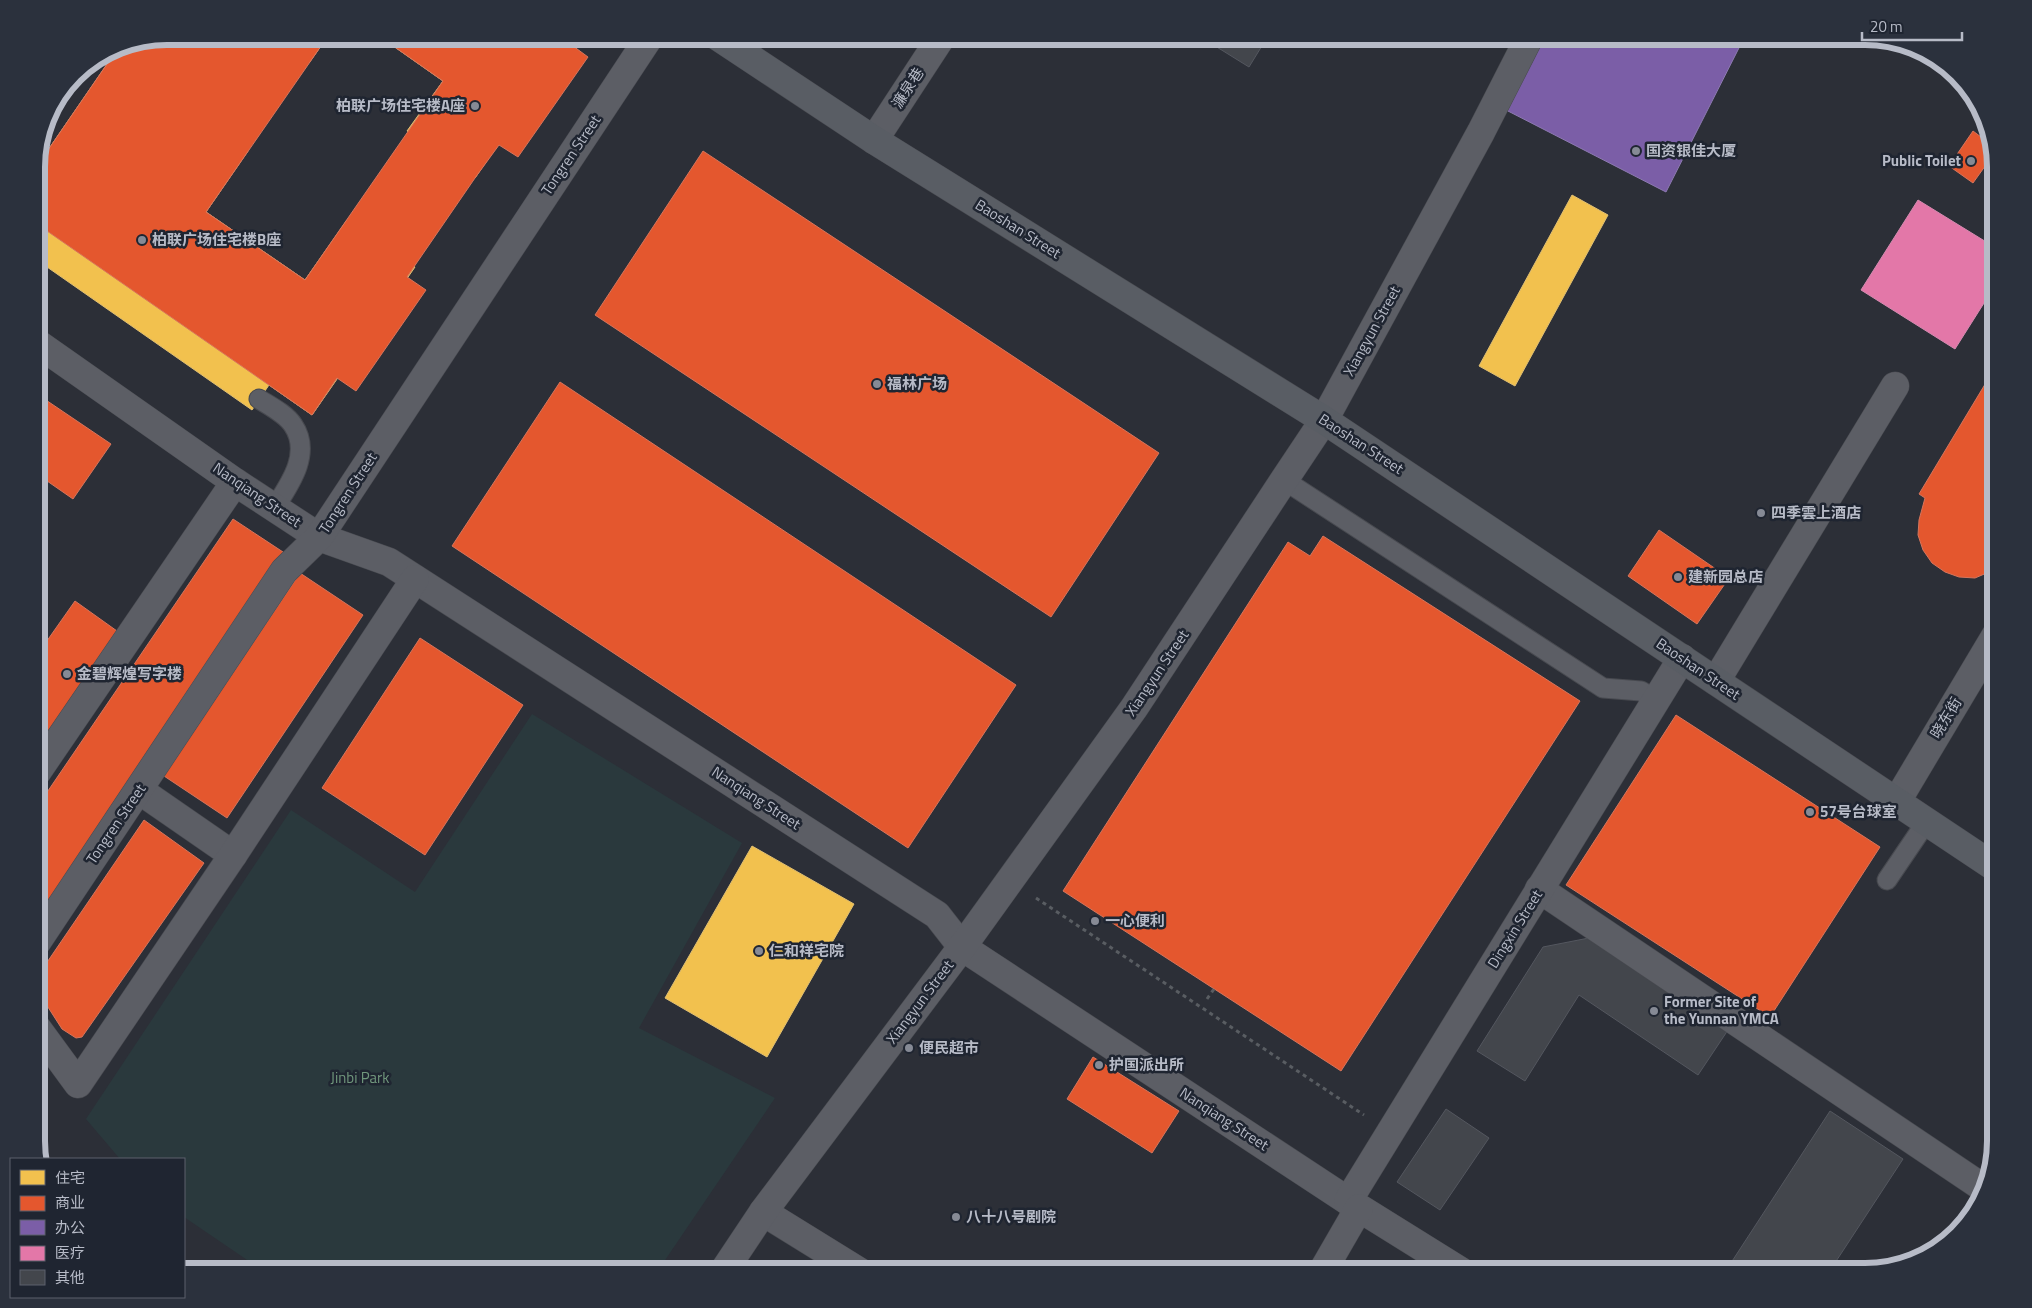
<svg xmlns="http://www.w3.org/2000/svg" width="2032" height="1308" font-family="'Titillium Web','Noto Sans SC',sans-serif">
<rect width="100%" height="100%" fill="#2c2f37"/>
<path fill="#2a393d" d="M532 714 742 843 639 1028 775 1098 657 1272H265L184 1217V1159H120L86 1119 291 810 415 892Z"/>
<g fill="#f2c14e" stroke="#e0bf72">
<path d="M270 36H328L309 63Z"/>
<path d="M379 36H573L475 178 407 131 443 81Z"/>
<path d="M112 57 248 151 206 212 305 280 347 220 415 267 312 415 269 385 252 410 37 260V166Z"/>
<path d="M1572 195 1608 215 1515 386 1479 366Z"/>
<path d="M37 397 65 417 59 425 99 453 72 492 47 474 37 475Z"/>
<path d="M752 846 854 904 767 1057 665 998Z"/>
</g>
<g fill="#e4572e" stroke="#d6755c">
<path d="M167 36H328L206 212 305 280 443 81 379 36H573L569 43 588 57 518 157 499 145 475 178 407 277 426 290 356 391 337 378 312 415 37 224V166L120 45Z"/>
<path d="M833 36H901L899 40 848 46Z"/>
<path d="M1973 131 1989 143 1993 155 1973 183 1949 166Z"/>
<path d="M703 151 1159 453 1051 617 595 315Z"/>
<path d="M1996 366V569L1975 578 1959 577 1945 572 1932 563 1923 550 1918 535 1919 520 1925 498 1919 494Z"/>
<path d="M560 382 1016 685 908 848 452 546Z"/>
<path d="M37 394 111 444 73 499 37 474Z"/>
<path d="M233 519 283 552 284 557 37 924V807Z"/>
<path d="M1659 530 1729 578 1697 624 1628 576Z"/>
<path d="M1323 536 1580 701 1341 1071 1063 891 1288 542 1310 556Z"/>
<path d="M300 573 363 615 227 818 164 776Z"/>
<path d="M75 601 124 636 37 760V655Z"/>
<path d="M420 638 523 705 425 855 322 788Z"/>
<path d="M1676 715 1880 847 1770 1017 1566 885Z"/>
<path d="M144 820 204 863 82 1037 76 1038 62 1029 37 990V977Z"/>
<path d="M1093 1057 1179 1111 1152 1153 1067 1099Z"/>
</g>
<path fill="#7b5ea7" stroke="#8d7ab1" d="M1543 36H1745L1666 192 1506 110Z"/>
<path fill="#e377a8" stroke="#d68bb1" d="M1918 200 1996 248V284L1955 349 1861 290Z"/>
<g fill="#43464c" stroke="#54575f">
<path d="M1199 36H1268L1249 67Z"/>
<path d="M1594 937 1730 1027 1698 1075 1579 995 1525 1081 1477 1051 1543 947Z"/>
<path d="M1446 1109 1489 1138 1440 1210 1397 1182Z"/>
<path d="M1830 1111 1903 1159 1829 1272H1725Z"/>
</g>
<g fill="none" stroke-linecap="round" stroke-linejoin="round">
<g stroke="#484a50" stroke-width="21">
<g id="lane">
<path d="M259 399C270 406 286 414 293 425 312 453 290 484 275 507"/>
<path d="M1284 480 1603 688 1641 691 1656 700"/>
<path d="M1887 880 1927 821"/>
</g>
</g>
<g stroke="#484a50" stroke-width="29">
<g id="street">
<path d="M874 140 942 36"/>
<path d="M37 343 235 482 319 537 389 562 937 915 962 947 1348 1201 1462 1272"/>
<path d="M1716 681 1895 386"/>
<path d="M37 772 235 482"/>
<path d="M139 790 233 855"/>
<path d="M1897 801 1996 635"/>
<path d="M1539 889 1982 1187"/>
<path d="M37 942 284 571 319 537 650 36"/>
<path d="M37 1028 78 1084 233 855 415 579"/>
<path d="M1348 1201 1682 658"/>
<path d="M763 1212 860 1272"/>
<path d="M723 1272 763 1212 962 947 1134 708 1284 480 1324 420 1481 132 1530 36"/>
<path d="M1322 1272 1359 1208"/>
</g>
</g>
<g stroke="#484a50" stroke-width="29">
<path id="secondary" d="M717 36 874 140 1324 420 1996 868"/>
</g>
<g stroke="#595d62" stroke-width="3" stroke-dasharray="4 4" stroke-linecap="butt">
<path d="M1036 898 1364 1115"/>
<path d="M1207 999 1214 989"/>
</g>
<use href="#lane" stroke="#5c5e65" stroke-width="19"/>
<use href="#street" stroke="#5c5e65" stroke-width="28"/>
<use href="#secondary" stroke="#595d64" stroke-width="28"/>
</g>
<g fill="#868a95" stroke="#1f2531" stroke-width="2">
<circle cx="475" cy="106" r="5"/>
<circle cx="1636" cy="151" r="5"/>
<circle cx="1971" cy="161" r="5"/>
<circle cx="142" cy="240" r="5"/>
<circle cx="877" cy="384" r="5"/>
<circle cx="1761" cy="513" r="5"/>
<circle cx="1678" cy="577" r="5"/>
<circle cx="67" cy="674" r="5"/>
<circle cx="1810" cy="812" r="5"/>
<circle cx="1095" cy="921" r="5"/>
<circle cx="759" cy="951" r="5"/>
<circle cx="1654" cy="1011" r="5"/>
<circle cx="909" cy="1048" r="5"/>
<circle cx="1099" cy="1065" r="5"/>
<circle cx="956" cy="1217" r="5"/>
</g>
<g text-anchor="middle" stroke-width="5" stroke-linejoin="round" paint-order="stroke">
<g font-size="15" fill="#b7bbc7" stroke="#1f2531">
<text transform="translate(908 88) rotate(-57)" y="5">濂泉巷</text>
<text transform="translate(571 155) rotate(-56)" y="5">Tongren Street</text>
<text transform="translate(1018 229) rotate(32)" y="5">Baoshan Street</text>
<text transform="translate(1372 331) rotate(-61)" y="5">Xiangyun Street</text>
<text transform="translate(1361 444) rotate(33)" y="5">Baoshan Street</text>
<text transform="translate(348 493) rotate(-57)" y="5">Tongren Street</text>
<text transform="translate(257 495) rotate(34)" y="5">Nanqiang Street</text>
<text transform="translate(1698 669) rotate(34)" y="5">Baoshan Street</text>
<text transform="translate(1157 673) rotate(-56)" y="5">Xiangyun Street</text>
<text transform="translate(1946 718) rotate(-59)" y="5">晓东街</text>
<text transform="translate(756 798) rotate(33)" y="5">Nanqiang Street</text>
<text transform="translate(116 824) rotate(-56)" y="5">Tongren Street</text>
<text transform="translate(1515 929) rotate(-58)" y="5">Dingxin Street</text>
<text transform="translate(920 1002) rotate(-53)" y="5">Xiangyun Street</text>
<text transform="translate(1224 1119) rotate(33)" y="5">Nanqiang Street</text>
</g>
<g font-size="15" font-weight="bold" fill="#b7bbc7" stroke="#1f2531" text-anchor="start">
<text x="465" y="111" text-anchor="end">柏联广场住宅楼A座</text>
<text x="1646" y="156">国资银佳大厦</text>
<text x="1961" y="166" text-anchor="end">Public Toilet</text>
<text x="152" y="245">柏联广场住宅楼B座</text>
<text x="887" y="389">福林广场</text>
<text x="1771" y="518">四季雲上酒店</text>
<text x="1688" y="582">建新园总店</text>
<text x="77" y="679">金碧辉煌写字楼</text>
<text x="1820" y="817">57号台球室</text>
<text x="1105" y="926">一心便利</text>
<text x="769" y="956">仁和祥宅院</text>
<text x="1664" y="1007">Former Site of<tspan x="1664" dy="17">the Yunnan YMCA</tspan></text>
<text x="919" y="1053">便民超市</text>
<text x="1109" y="1070">护国派出所</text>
<text x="966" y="1222">八十八号剧院</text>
</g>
<g font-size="15" fill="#70967c" stroke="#1f2531">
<text x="360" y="1083">Jinbi Park</text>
</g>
</g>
<path d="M0 0H2032V1308H0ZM167 45H1865A122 122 0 0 1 1987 167V1141A122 122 0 0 1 1865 1263H167A122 122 0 0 1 45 1141V167A122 122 0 0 1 167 45Z" fill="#2b313d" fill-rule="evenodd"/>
<path fill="none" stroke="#b7bbc7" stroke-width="6" d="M167 45H1865A122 122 0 0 1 1987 167V1141A122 122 0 0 1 1865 1263H167A122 122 0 0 1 45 1141V167A122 122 0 0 1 167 45Z"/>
<rect x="10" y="1158" width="175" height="140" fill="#1f2531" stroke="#5c616d"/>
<rect x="20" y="1170" width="25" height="15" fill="#f2c14e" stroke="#5c616d"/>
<text x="55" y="1183" font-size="15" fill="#b7bbc7">住宅</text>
<rect x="20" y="1196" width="25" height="15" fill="#e4572e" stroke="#5c616d"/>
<text x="55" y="1208" font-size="15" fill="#b7bbc7">商业</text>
<rect x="20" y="1220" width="25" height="15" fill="#7b5ea7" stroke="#5c616d"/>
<text x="55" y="1233" font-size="15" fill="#b7bbc7">办公</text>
<rect x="20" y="1246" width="25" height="15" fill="#e377a8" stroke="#5c616d"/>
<text x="55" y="1258" font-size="15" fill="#b7bbc7">医疗</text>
<rect x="20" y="1270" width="25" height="15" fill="#43464c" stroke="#5c616d"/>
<text x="55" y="1283" font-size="15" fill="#b7bbc7">其他</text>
<path d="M1862 32v8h100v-8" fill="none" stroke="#b7bbc7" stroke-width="2.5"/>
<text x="1870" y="32" font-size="15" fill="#b7bbc7" stroke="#1f2531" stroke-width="4" paint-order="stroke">20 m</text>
</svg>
